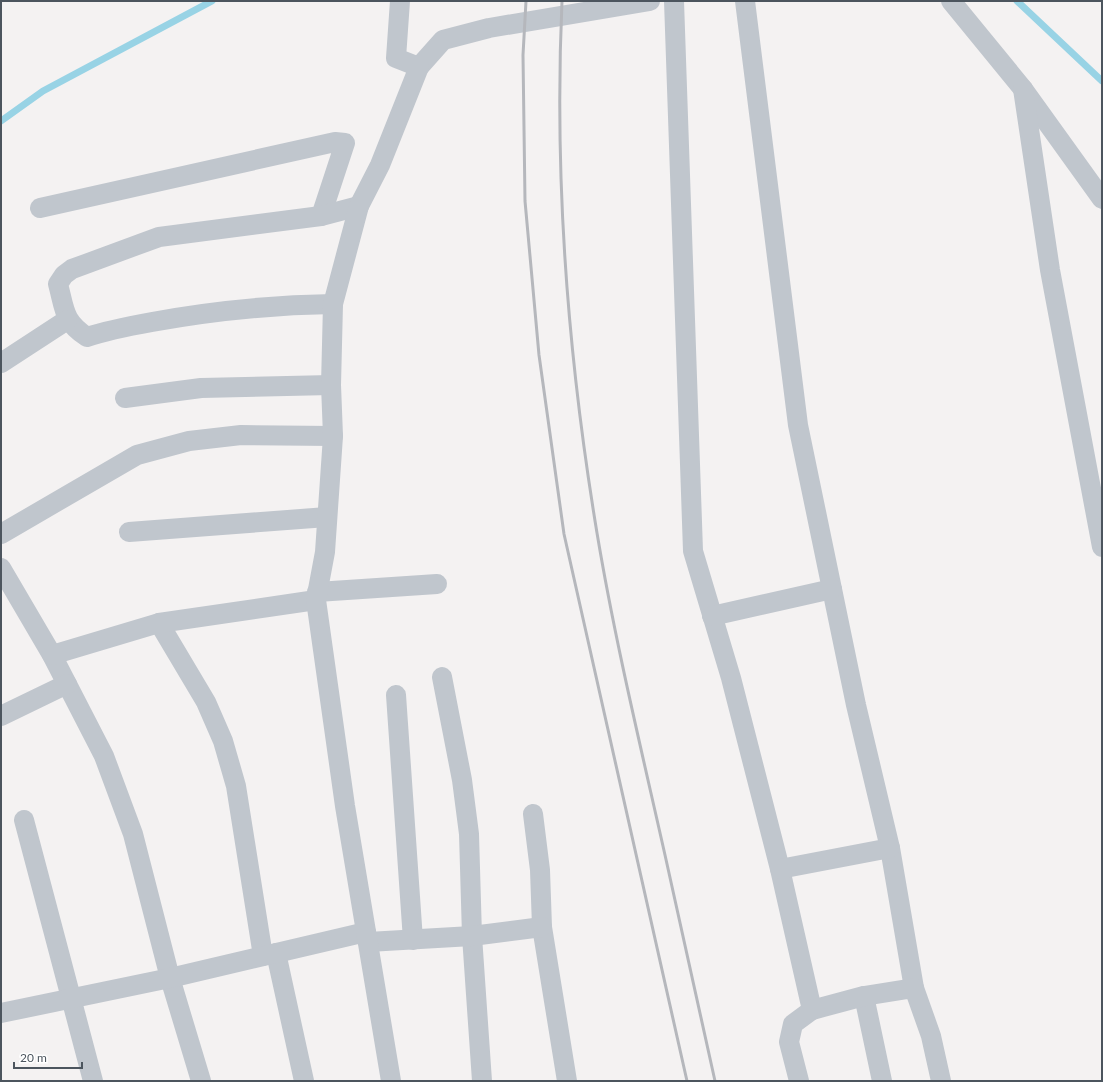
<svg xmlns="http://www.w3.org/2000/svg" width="1103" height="1082" font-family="Lato,sans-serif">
<rect width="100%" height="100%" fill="#f4f2f2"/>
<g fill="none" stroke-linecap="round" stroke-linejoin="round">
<g stroke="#98d3e5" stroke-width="7">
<path d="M1017 1 1102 81"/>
<path d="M1 121 43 91 212 1"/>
</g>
<g stroke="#c0c6cd" stroke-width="20">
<path d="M674 1 693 551 731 678 780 869 812 1010 793 1024 789 1042 799 1081"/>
<path d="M745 1 798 425 856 705 890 848 914 988"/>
<path d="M951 1 1023 89 1102 199"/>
<path d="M419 67 443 40 489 28 650 1"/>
<path d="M1023 89 1050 270 1102 547"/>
<path d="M40 208 335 142 345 143 321 216"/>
<path d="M333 304C272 305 212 311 152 322 130 326 108 330 87 337 63 321 65 310 58 284L64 275 72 269 159 237 321 216 359 206"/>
<path d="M1 363 67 320"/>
<path d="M125 398 201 388 331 385"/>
<path d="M129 532 327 517"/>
<path d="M1 534 137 455 189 441 241 435 333 436"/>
<path d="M1 568 52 655 104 756 133 834 170 978 201 1081"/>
<path d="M317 592 437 584"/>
<path d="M712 616 832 589"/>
<path d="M159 623 206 702 223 741 236 786 263 956"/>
<path d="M52 655 159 623 316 600"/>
<path d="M442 677 462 780 469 834 472 936 482 1081"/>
<path d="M396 695 413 940"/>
<path d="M1 716 67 684"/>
<path d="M533 814 540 870 542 927 567 1081"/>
<path d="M24 820 93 1081"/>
<path d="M780 869 890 848"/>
<path d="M368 942 472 936 542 927"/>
<path d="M276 953 304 1081"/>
<path d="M864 996 882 1081"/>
<path d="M812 1010 864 996 914 988 931 1036 941 1081"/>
<path d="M1 1013 170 978 366 932"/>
<path d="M391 1081 345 806 316 600 325 552 333 436 331 385 333 304 359 206 380 165 419 67 396 58 400 1"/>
</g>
<g stroke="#b5b7bc" stroke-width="3">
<path d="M526 1 523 55 525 201 539 355 564 534 687 1081"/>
<path d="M562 1C554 178 568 358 597 533 615 641 641 748 665 855 682 931 699 1006 715 1081"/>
</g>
</g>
<rect width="1103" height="1082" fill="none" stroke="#4c555e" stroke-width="4"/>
<path d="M14 1062v6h68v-6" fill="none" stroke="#4c555e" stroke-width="2"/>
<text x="20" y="1062" font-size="12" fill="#4c555e" stroke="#ffffff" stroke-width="3" paint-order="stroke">20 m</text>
</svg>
